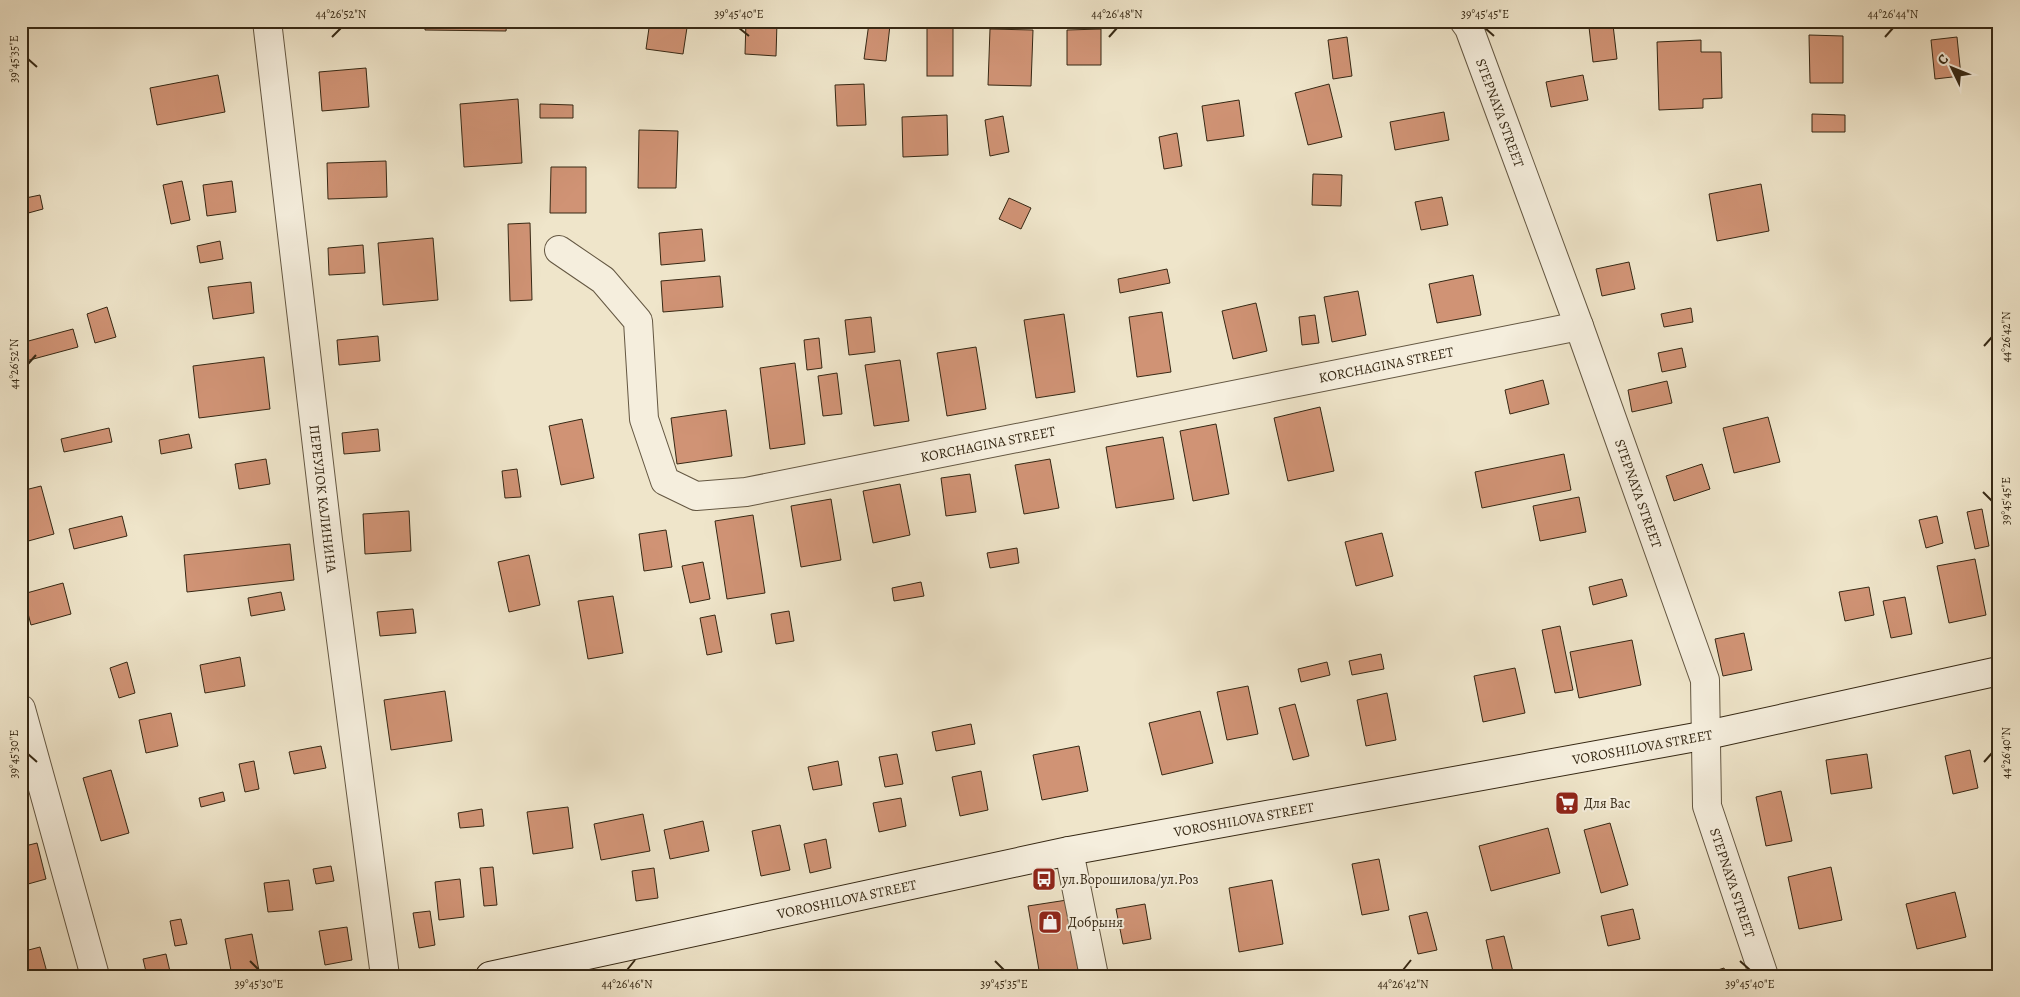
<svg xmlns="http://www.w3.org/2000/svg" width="2020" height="997" font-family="Alegreya,serif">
<rect width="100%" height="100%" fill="#efe5ca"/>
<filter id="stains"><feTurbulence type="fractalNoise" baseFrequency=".004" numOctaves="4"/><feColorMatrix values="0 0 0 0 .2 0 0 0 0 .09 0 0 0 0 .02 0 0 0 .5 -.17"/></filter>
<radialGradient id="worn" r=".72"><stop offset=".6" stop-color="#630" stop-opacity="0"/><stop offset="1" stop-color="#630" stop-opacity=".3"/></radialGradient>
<g fill="#d09375" stroke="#362814">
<path d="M425 21H507L506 31 425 30Z"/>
<path d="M650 21H688L683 54 646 49Z"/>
<path d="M746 21 777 22 776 56 745 54Z"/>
<path d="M869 23 890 25 886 61 864 59Z"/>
<rect x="927" y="25" width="26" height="51"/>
<path d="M1613 25 1617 59 1593 62 1589 27Z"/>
<path d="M990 29 1033 30 1031 86 988 85Z"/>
<path d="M1101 29V65H1067V30Z"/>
<path d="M1809 35 1843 36V83H1810Z"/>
<path d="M1347 37 1352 76 1333 79 1328 40Z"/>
<path d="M1957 37 1961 76 1935 79 1931 40Z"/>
<path d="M1701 40V52H1721L1722 98 1703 99V108L1659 110 1657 42Z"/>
<path d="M366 68 369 107 322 111 319 72Z"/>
<path d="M218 75 225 112 157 125 150 88Z"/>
<path d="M1583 75 1588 100 1551 107 1546 82Z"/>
<path d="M864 84 866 125 837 126 835 85Z"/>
<path d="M1329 84 1342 137 1308 145 1295 93Z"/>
<path d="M518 99 522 163 464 167 460 104Z"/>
<path d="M1239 100 1244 136 1207 141 1202 106Z"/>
<path d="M540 104 573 105V118H540Z"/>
<path d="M1444 112 1449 140 1395 150 1390 122Z"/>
<path d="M1812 114 1845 115V132H1812Z"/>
<path d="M947 115 948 155 903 157 902 117Z"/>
<path d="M1003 116 1009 152 990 156 985 120Z"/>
<path d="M639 130 678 131 676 188H638Z"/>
<path d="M1177 133 1182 166 1164 169 1159 137Z"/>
<path d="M386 161 387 197 328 199 327 163Z"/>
<path d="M551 167H586V213H550Z"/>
<path d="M1313 174 1342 175 1341 206 1312 205Z"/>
<path d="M182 181 190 220 171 224 163 185Z"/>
<path d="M232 181 236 212 207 216 203 185Z"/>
<path d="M1761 184 1769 231 1717 241 1709 194Z"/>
<path d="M40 195 43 209 21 215V199Z"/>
<path d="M1442 197 1448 225 1421 230 1415 202Z"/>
<path d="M1009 198 1031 208 1021 229 999 219Z"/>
<path d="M530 223 532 300 510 301 508 224Z"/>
<path d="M702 229 705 261 661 265 659 233Z"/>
<path d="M433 238 438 300 383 305 378 243Z"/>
<path d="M220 241 223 259 200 263 197 246Z"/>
<path d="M363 245 365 273 329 275 328 248Z"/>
<path d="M1629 262 1635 289 1602 296 1596 269Z"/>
<path d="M1167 269 1170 283 1120 293 1118 279Z"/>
<path d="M1473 275 1481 315 1437 323 1429 284Z"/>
<path d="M720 276 723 307 663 312 661 281Z"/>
<path d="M251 282 254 313 213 319 208 287Z"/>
<path d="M1358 291 1366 335 1332 342 1324 297Z"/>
<path d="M1256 303 1267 351 1233 359 1222 311Z"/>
<path d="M107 307 116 337 95 343 87 314Z"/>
<path d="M1691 308 1693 322 1664 327 1661 314Z"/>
<path d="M1162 312 1171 372 1137 377 1129 317Z"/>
<path d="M1064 314 1075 392 1036 398 1024 320Z"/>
<path d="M1315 315 1319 343 1302 345 1299 317Z"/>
<path d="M871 317 875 352 849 355 845 320Z"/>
<path d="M73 329 78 347 26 361 21 343Z"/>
<path d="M378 336 380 361 339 365 337 340Z"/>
<path d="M819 338 822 368 807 370 804 340Z"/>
<path d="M976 347 986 409 947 416 937 353Z"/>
<path d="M1682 348 1686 367 1662 372 1658 353Z"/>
<path d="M264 357 270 409 199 418 193 366Z"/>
<path d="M900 360 909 421 874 426 865 365Z"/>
<path d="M795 363 805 444 770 449 760 368Z"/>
<path d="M837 373 842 414 823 416 818 376Z"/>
<path d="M1543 380 1549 404 1510 414 1505 390Z"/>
<path d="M1667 381 1672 403 1632 412 1628 390Z"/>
<path d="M1320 407 1334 471 1288 481 1274 418Z"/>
<path d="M726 410 732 456 677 464 671 418Z"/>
<path d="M1768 417 1780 462 1734 473 1723 428Z"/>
<path d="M582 419 594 478 561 485 549 426Z"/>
<path d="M1216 424 1229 494 1193 501 1180 431Z"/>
<path d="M109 428 112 442 64 452 61 439Z"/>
<path d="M378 429 380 451 344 454 342 433Z"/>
<path d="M189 434 192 448 161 454 159 440Z"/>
<path d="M1163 437 1174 499 1116 508 1106 447Z"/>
<path d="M1564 454 1571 490 1482 508 1475 472Z"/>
<path d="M266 459 270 484 239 489 235 464Z"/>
<path d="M1050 459 1059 508 1024 514 1015 465Z"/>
<path d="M1702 464 1710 489 1674 501 1666 476Z"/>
<path d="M517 469 521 497 505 498 502 471Z"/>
<path d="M970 474 976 512 946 516 941 478Z"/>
<path d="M900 484 910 535 873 543 863 491Z"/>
<path d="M41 486 54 534 21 543V491Z"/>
<path d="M1579 497 1586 532 1540 541 1533 506Z"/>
<path d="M831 499 841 560 801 567 791 506Z"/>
<path d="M1982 509 1989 546 1975 549 1967 512Z"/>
<path d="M409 511 411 551 365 554 363 514Z"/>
<path d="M753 515 765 593 727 599 715 521Z"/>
<path d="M122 516 127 536 74 549 69 529Z"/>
<path d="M1937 516 1943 543 1926 548 1919 520Z"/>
<path d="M666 530 672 567 644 571 639 534Z"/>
<path d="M1382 533 1393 576 1356 586 1345 542Z"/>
<path d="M290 544 294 580 187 592 184 555Z"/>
<path d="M1017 548 1019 563 990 568 987 553Z"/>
<path d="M529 555 540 605 509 612 498 562Z"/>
<path d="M1975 559 1986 615 1949 623 1937 566Z"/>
<path d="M703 562 710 599 690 603 682 566Z"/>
<path d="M1622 579 1627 596 1593 605 1589 587Z"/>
<path d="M921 582 924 596 894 601 892 588Z"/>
<path d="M63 583 71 614 31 625 23 594Z"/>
<path d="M1869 587 1874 615 1845 621 1839 592Z"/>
<path d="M281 592 285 610 251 616 248 598Z"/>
<path d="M613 596 623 653 588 659 578 601Z"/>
<path d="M1905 597 1912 634 1891 638 1883 601Z"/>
<path d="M413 609 416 633 380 636 377 612Z"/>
<path d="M789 611 794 641 776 644 771 614Z"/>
<path d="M715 615 722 652 707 655 700 618Z"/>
<path d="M1560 626 1573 690 1555 693 1542 630Z"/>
<path d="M1744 633 1752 670 1723 676 1715 639Z"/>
<path d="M1632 640 1641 685 1579 698 1570 652Z"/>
<path d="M1381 654 1384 669 1352 675 1349 661Z"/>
<path d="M240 657 245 686 205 693 200 665Z"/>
<path d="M127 662 135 693 119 698 110 668Z"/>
<path d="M1327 662 1330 675 1301 682 1298 669Z"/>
<path d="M1515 668 1525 713 1483 722 1474 676Z"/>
<path d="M1248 686 1258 734 1227 740 1217 692Z"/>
<path d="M445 691 452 741 391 750 384 700Z"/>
<path d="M1387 693 1396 740 1366 746 1357 700Z"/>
<path d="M1295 704 1309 756 1293 760 1279 708Z"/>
<path d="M1200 711 1213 763 1162 775 1149 723Z"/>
<path d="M171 713 178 746 146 753 139 720Z"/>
<path d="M971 724 975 744 936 751 932 732Z"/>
<path d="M321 746 326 768 294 774 289 752Z"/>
<path d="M1079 746 1088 791 1042 800 1033 755Z"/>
<path d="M1970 750 1978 788 1953 794 1945 756Z"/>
<path d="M897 754 903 784 885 787 879 757Z"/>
<path d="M1867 754 1872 788 1831 794 1826 760Z"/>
<path d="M254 761 259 789 245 792 239 764Z"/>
<path d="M838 761 842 785 813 790 808 767Z"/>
<path d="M111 770 129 833 101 841 83 778Z"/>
<path d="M981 771 988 810 960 816 952 777Z"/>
<path d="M1781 791 1792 841 1766 846 1756 797Z"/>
<path d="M223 792 225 801 201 807 199 798Z"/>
<path d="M901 798 906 826 879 832 873 803Z"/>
<path d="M568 807 573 848 533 854 527 812Z"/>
<path d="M482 809 484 826 460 828 458 813Z"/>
<path d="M643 814 650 851 601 860 594 824Z"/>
<path d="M703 821 709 851 670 859 664 830Z"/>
<path d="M1610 823 1628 885 1601 893 1584 830Z"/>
<path d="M780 825 790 870 761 876 752 831Z"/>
<path d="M1548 828 1560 873 1491 891 1479 846Z"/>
<path d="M826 839 831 868 810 873 804 844Z"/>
<path d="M37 843 46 879 21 886V847Z"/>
<path d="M1379 859 1389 910 1362 915 1352 864Z"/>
<path d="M331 866 334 881 316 884 313 869Z"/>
<path d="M493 867 497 905 484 906 480 868Z"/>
<path d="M1831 867 1842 920 1799 929 1788 877Z"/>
<path d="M654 868 658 898 636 901 632 871Z"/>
<path d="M460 879 464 917 439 920 435 882Z"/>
<path d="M289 880 293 910 268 912 264 883Z"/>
<path d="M1272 880 1283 944 1239 952 1229 888Z"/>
<path d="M1955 892 1966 937 1917 949 1906 904Z"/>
<path d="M1067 900 1079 976H1040L1028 906Z"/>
<path d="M1145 904 1151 939 1123 944 1116 909Z"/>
<path d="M1633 909 1640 939 1608 946 1601 916Z"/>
<path d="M430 911 435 945 419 948 413 913Z"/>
<path d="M1427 912 1437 950 1418 954 1409 916Z"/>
<path d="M181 919 187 944 175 946 170 921Z"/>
<path d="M347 927 352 960 325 965 319 931Z"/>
<path d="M252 934 260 976H232L225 939Z"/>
<path d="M1504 936 1514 976H1494L1486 940Z"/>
<path d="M40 947 48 976H21V952Z"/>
<path d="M166 954 171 976H147L143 959Z"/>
<path d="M1724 968 1727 976H1699Z"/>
</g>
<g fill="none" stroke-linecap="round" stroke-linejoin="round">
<g stroke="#645742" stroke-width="30">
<g id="street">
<path id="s1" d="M267 21 328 540 385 976"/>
<path id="s2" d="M1464 21 1469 28 1579 326 1705 680 1707 806 1764 976"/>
<path id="s3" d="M559 250 603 280 638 321 644 419 665 481 696 496 746 492 1579 326"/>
<path d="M21 709 95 976"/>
<path d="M1069 851 1094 976"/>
</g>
</g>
<g stroke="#362814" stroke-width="30">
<g id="secondary">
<path id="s4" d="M490 976 1069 851 1707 735 1999 671"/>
</g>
</g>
<use href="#street" stroke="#f5eedd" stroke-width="28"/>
<use href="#secondary" stroke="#f5eedd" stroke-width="28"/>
</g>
<path fill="none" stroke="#362814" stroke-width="2" d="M739 28 749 36M1485 28 1494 36M332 37 341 28M1109 37 1117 28M1885 37 1893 28M28 59 37 67M1984 346 1992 337M28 364 36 355M1983 492 1992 501M28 754 37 762M1984 762 1992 753M250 961 259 970M995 961 1004 970M1740 961 1750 970M627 970 635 960M1403 970 1411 960"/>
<defs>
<g id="supermarket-square" transform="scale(1.25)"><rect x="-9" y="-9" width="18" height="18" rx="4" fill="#8f2418" stroke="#f5eedd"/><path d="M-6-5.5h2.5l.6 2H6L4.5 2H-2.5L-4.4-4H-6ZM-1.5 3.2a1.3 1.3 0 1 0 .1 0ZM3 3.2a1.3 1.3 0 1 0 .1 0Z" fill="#fff"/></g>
<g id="bus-square" transform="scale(1.25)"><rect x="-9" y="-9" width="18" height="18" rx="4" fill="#8f2418" stroke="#f5eedd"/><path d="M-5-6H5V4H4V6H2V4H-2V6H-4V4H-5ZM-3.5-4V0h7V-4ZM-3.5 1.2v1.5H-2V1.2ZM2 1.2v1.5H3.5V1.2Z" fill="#fff"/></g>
<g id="shop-square" transform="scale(1.25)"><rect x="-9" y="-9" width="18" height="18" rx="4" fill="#8f2418" stroke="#f5eedd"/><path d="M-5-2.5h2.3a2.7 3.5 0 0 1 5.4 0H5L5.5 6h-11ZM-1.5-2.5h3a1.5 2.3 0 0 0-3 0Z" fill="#fff"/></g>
</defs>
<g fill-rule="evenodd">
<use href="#supermarket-square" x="1567" y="803"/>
<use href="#bus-square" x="1044" y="879"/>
<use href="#shop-square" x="1050" y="922"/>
</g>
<g text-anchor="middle" stroke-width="4" stroke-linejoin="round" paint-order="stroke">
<g font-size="14" fill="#362814" stroke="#f5eedd">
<text dy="5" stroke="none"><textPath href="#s2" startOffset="99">STEPNAYA STREET</textPath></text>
<text dy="5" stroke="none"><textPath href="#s3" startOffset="1008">KORCHAGINA STREET</textPath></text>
<text dy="5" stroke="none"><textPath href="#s3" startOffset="602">KORCHAGINA STREET</textPath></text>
<text dy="5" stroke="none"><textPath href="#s2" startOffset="504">STEPNAYA STREET</textPath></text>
<text dy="5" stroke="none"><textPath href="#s1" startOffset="481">ПЕРЕУЛОК КАЛИНИНА</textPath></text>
<text dy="5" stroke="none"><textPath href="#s4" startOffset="1175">VOROSHILOVA STREET</textPath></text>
<text dy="5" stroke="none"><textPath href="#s4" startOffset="770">VOROSHILOVA STREET</textPath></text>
<text dy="5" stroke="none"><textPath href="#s2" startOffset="909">STEPNAYA STREET</textPath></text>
<text dy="5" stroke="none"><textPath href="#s4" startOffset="365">VOROSHILOVA STREET</textPath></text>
</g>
<g font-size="14" fill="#362814" stroke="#f5eedd" text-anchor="start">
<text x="1584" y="808">Для Вас</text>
<text x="1062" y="884">ул.Ворошилова/ул.Роз</text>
<text x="1068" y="927">Добрыня</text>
</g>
</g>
<rect width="2020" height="997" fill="none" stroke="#efe5ca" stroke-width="55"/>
<g transform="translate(1952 68) rotate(313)" stroke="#f5eedd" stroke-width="4" paint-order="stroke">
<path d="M0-4L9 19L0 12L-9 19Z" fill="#362814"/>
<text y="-8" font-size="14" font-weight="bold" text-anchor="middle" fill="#362814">С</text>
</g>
<rect x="28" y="28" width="1964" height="942" fill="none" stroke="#362814" stroke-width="2"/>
<g font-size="12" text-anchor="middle" fill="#362814">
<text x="341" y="18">44°26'52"N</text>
<text x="739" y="18">39°45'40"E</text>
<text x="1117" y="18">44°26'48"N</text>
<text x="1485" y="18">39°45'45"E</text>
<text x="1893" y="18">44°26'44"N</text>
<text transform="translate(14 59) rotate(-90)" y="4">39°45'35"E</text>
<text transform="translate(2006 337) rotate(-90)" y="4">44°26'42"N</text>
<text transform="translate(14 364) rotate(-90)" y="4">44°26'52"N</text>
<text transform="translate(2006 501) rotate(-90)" y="4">39°45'45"E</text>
<text transform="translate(2006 753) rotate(-90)" y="4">44°26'40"N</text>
<text transform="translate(14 754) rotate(-90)" y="4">39°45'30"E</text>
<text x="259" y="988">39°45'30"E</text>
<text x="627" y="988">44°26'46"N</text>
<text x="1004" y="988">39°45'35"E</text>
<text x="1403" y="988">44°26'42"N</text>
<text x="1750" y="988">39°45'40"E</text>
</g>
<rect width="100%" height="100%" filter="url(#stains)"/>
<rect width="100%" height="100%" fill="url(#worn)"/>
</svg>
